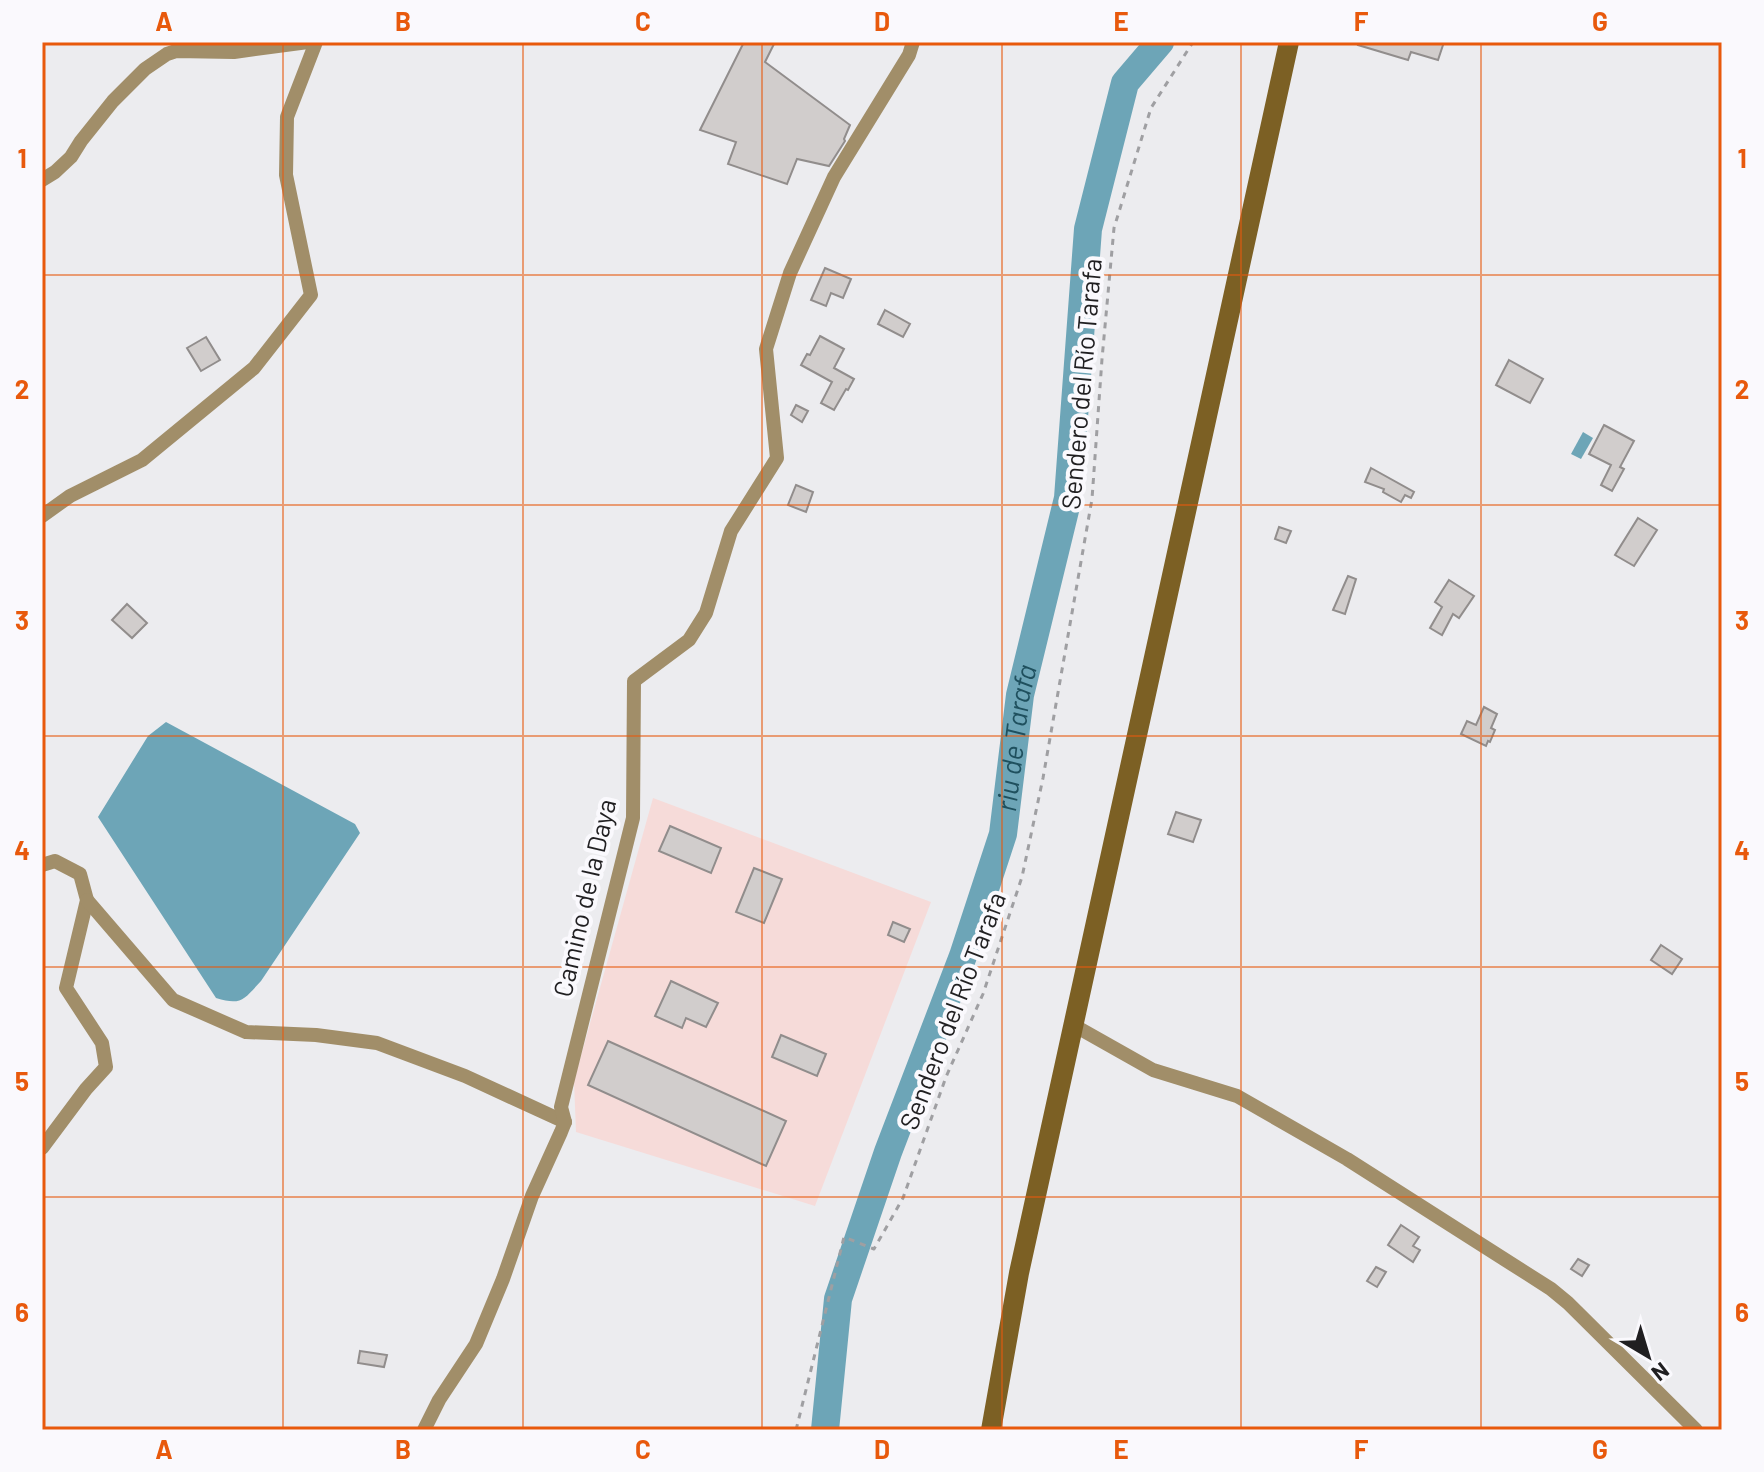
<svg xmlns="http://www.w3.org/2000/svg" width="1764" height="1472" font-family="Barlow,sans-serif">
<rect width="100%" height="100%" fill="#ececef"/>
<path fill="#f6dbd9" d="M653 798 931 902 815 1206 576 1132 574 1081Z"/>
<g fill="#6da5b7">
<path d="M1583 432 1593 438 1581 459 1571 454Z"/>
<path d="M166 722 355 824 360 833 261 981C244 999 242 1006 216 998L98 817 148 736Z"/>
</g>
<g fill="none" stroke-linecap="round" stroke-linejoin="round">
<path stroke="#6da5b7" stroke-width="28" id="s1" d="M825 1430 838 1299 888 1152 963 956 1003 834 1020 695 1068 498 1088 229 1125 83 1160 42"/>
</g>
<g fill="#d1cdcc" stroke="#918d8c" stroke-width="2">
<path d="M744 42H775L765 62 850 125 844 139 845 141 829 166 797 159 787 184 728 164 736 142 700 130Z"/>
<path d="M1359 42H1444L1438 60 1411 52 1408 60 1358 45Z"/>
<path d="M825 268 851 279 843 298 831 293 826 306 811 300Z"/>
<path d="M885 310 910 324 903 337 878 324Z"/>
<path d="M820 336 844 349 834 368 854 379 848 390 846 389 834 410 821 403 832 382 801 365 807 354 810 355Z"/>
<path d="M206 337 220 360 201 371 187 348Z"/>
<path d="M1509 360 1543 379 1530 403 1496 385Z"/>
<path d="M796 405 808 411 802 422 791 415Z"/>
<path d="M1604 425 1634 441 1620 467 1624 469 1612 491 1601 485 1611 465 1589 454Z"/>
<path d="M1371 468 1414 492 1411 498 1405 495 1401 502 1383 492 1384 489 1365 482Z"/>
<path d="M796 485 813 492 806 512 788 505Z"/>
<path d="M1638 518 1657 530 1634 566 1615 555Z"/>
<path d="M1279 527 1291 531 1286 543 1275 539Z"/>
<path d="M1348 576 1356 579 1345 614 1333 610Z"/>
<path d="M1449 580 1474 596 1459 618 1453 614 1442 635 1430 628 1442 607 1435 602Z"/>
<path d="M127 604 147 623 132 638 112 620Z"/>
<path d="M1484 707 1497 714 1491 728 1495 730 1490 742 1488 741 1486 746 1461 734 1467 721 1476 725Z"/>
<path d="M1176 812 1201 820 1193 842 1168 834Z"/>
<path d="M670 826 721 848 711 873 659 851Z"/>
<path d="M754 868 782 879 764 923 736 912Z"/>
<path d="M893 922 910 929 904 942 888 935Z"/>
<path d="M1661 945 1682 959 1672 974 1651 960Z"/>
<path d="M671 981 718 1003 706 1027 686 1018 682 1028 655 1016Z"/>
<path d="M781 1035 826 1054 817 1076 772 1057Z"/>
<path d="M608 1041 786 1121 766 1166 588 1085Z"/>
<path d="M1401 1225 1419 1237 1413 1246 1420 1250 1413 1262 1388 1245Z"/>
<path d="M1578 1259 1589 1265 1582 1276 1571 1269Z"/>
<path d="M1376 1267 1386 1272 1377 1287 1367 1281Z"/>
<path d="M360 1351 387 1355 384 1367 358 1363Z"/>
</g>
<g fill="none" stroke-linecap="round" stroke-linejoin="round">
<path stroke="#9f9fa2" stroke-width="3" stroke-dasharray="6 6" stroke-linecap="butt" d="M796 1430 844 1237 874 1249 903 1198 946 1077 983 994 1022 877 1043 778 1092 499 1102 359 1114 228 1151 108 1193 42"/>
<g stroke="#a18e69" stroke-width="14">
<path d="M42 180 55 172 71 157 81 141 113 101 145 69 167 54 176 51 234 52 308 42"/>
<path d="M42 516 70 496 142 460 254 368 311 295 286 175 287 117 316 42"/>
<path d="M42 865 55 861 80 874 87 900 66 988 102 1043 106 1067 86 1089 42 1148"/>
<path d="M87 900 173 1000 246 1032 316 1035 377 1043 465 1076 565 1122"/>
<path d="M1075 1026 1153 1070 1237 1096 1347 1159 1551 1289 1568 1303 1696 1430"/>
<path d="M424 1430 439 1400 476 1344 503 1279 532 1196 561 1132 565 1122 561 1107 633 818 634 681 689 640 706 613 731 531 777 458 766 349 790 273 834 177 909 55 913 42"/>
</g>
<path stroke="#7c6024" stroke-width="20" d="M991 1430 1019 1273 1289 42"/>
</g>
<path fill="none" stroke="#e8590c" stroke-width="2" stroke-opacity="0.55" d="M283 42V1430M523 42V1430M762 42V1430M1002 42V1430M1241 42V1430M1481 42V1430M42 275H1722M42 505H1722M42 736H1722M42 967H1722M42 1197H1722"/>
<g text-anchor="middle" stroke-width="8" stroke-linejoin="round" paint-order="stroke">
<g font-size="26" fill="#201f21" stroke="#faf9fd">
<text transform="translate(1082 384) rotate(-85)" y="9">Sendero del Río Tarafa</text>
<text transform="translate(585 898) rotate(-77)" y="9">Camino de la Daya</text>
<text transform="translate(953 1011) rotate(-69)" y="9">Sendero del Río Tarafa</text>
</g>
<g font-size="28" font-style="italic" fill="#1f505e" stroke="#faf9fd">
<text dy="10" stroke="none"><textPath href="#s1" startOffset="722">riu de Tarafa</textPath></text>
</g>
</g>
<rect width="1764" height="1472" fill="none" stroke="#faf9fd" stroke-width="88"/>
<g transform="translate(1648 1356) rotate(142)" stroke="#faf9fd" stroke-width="6" paint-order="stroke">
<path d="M0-6L14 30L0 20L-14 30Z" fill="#201f21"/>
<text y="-12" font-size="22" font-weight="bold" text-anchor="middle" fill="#201f21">N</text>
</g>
<rect x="44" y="44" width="1676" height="1384" fill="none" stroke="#e8590c" stroke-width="3"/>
<g font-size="26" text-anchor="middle" font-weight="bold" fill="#e8590c">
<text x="164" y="31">A</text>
<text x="403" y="31">B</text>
<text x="643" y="31">C</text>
<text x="882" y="31">D</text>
<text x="1121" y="31">E</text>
<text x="1361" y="31">F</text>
<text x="1600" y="31">G</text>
<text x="22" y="168">1</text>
<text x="1742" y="168">1</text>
<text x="22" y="399">2</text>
<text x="1742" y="399">2</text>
<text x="22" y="630">3</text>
<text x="1742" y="630">3</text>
<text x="22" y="860">4</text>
<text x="1742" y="860">4</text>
<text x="22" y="1091">5</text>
<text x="1742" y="1091">5</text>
<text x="22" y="1322">6</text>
<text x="1742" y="1322">6</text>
<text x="164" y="1459">A</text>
<text x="403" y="1459">B</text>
<text x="643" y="1459">C</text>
<text x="882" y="1459">D</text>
<text x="1121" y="1459">E</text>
<text x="1361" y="1459">F</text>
<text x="1600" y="1459">G</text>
</g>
</svg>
